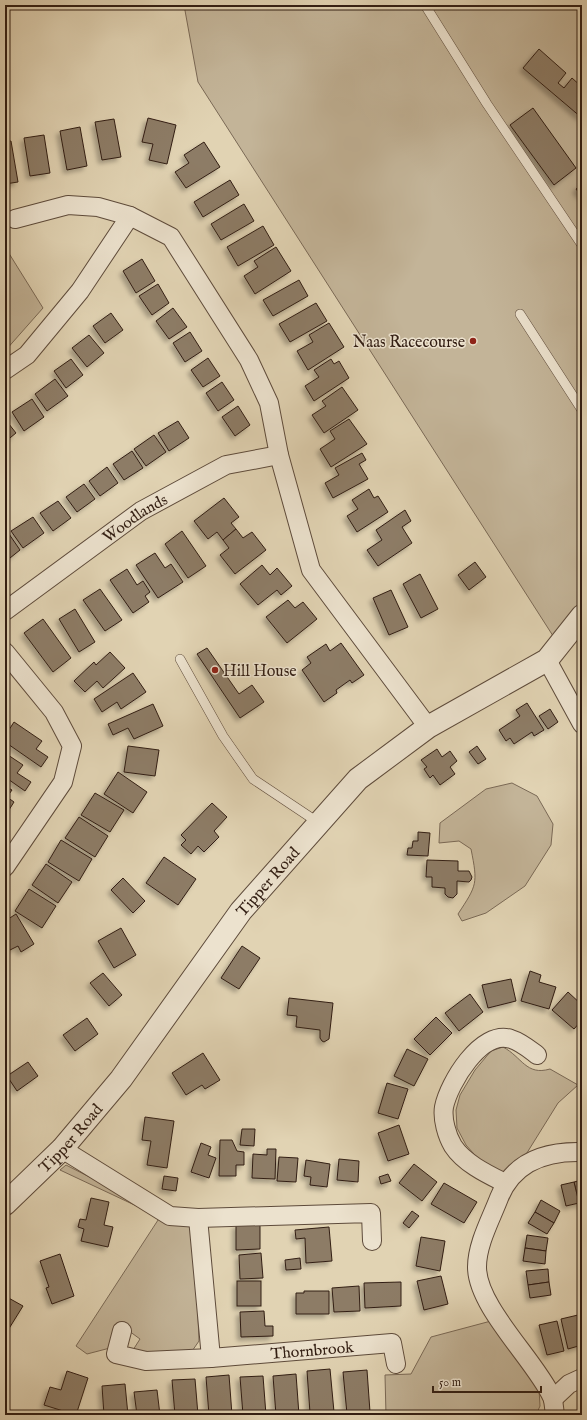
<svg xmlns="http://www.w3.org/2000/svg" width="587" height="1420" font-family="'IM FELL English',serif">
<defs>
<filter id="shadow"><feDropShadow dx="-3.5" dy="3.5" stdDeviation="2" flood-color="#0004"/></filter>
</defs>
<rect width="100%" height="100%" fill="#e1d3b3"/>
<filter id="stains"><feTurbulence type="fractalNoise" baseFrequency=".005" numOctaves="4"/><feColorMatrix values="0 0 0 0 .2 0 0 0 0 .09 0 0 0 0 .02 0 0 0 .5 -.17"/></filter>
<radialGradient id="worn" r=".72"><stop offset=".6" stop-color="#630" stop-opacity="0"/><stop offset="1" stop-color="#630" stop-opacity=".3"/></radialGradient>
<g fill="#c3b498" stroke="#7a6956">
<path d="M184 5H582V600L555 639 198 82Z"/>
<path d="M5 247 43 308 5 351Z"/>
<path d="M512 783 537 796 553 824 551 845 525 886 486 913 462 921 458 914C477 885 478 884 471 849L459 841 439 843 440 823 486 789Z"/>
<path d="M503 1047C522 1057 526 1076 550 1069L578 1085 558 1103 525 1156 505 1173 495 1172 481 1162 466 1145 457 1128 456 1110 460 1095 475 1070 491 1051Z"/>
<path d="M66 1165 172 1219 194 1221 199 1341 190 1354 145 1353 133 1350 140 1339 129 1331 110 1348 87 1354 76 1346 160 1217 60 1170Z"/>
<path d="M491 1321 539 1389 540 1406 536 1415H386L385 1375 411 1374 431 1337Z"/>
</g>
<g fill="#8d7c66" stroke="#321e13" filter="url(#shadow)">
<path d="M539 49 566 73 558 83 564 88 572 78 582 87V118L523 68Z"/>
<path d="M533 108 576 168 554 185 510 125Z"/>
<path d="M148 118 176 125 167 164 149 160 153 144 142 142Z"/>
<path d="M114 119 121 157 102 160 95 122Z"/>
<path d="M80 127 87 166 67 170 60 131Z"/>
<path d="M44 135 50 173 30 176 24 138Z"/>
<path d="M11 141 18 182 5 184V142Z"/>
<path d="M204 142 220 167 186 188 175 172 189 163 184 155Z"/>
<path d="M230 180 239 195 203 217 194 202Z"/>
<path d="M582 184V197L576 189Z"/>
<path d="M244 204 254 221 221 240 211 224Z"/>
<path d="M263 226 274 245 238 266 227 247Z"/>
<path d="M276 247 291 271 255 294 244 276 258 267 254 261Z"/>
<path d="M142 259 155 281 136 293 123 271Z"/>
<path d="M299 280 308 296 273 316 263 300Z"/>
<path d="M158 284 169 303 152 315 139 296Z"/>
<path d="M316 303 327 321 290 342 279 324Z"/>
<path d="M173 308 187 327 169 339 156 321Z"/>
<path d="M111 313 123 330 105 343 93 326Z"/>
<path d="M329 323 344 347 308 370 297 351 313 342 309 335Z"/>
<path d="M190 332 202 351 185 362 173 343Z"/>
<path d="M89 335 104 353 87 367 72 348Z"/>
<path d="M208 358 220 376 203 387 191 370Z"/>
<path d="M71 359 83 375 66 388 54 371Z"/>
<path d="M331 359 334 364 339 361 349 378 314 401 305 386 319 377 314 370Z"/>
<path d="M55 379 68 396 47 411 35 394Z"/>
<path d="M222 382 234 400 218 411 206 393Z"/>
<path d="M342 387 358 410 324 433 312 415 326 406 322 401Z"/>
<path d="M32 399 44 417 24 431 12 412Z"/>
<path d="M238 406 250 425 235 436 222 417Z"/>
<path d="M5 419 16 433 5 442Z"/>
<path d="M349 419 367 444 331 467 320 449 335 439 330 431Z"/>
<path d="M178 421 189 438 169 451 158 433Z"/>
<path d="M154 435 166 452 146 466 134 449Z"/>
<path d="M132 451 143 468 124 480 113 464Z"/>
<path d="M362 453 366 460 359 464 368 479 333 498 325 483 339 475 335 468Z"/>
<path d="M107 467 118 483 100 496 89 481Z"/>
<path d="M84 484 95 499 77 512 66 497Z"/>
<path d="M369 489 374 498 378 496 388 512 357 532 347 516 358 509 352 500Z"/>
<path d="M224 498 239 517 231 523 236 529 223 540 217 532 208 539 194 521Z"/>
<path d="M58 501 71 518 53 531 40 513Z"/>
<path d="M405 510 411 521 402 527 412 543 378 566 367 550 382 540 376 530Z"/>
<path d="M33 517 44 533 23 548 11 531Z"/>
<path d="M236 529 243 538 252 532 266 550 235 574 220 555 229 548 223 540Z"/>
<path d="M182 531 206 566 188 578 165 544Z"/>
<path d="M9 534 20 550 5 562V537Z"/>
<path d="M155 553 165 568 171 564 183 582 158 598 136 565Z"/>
<path d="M475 562 486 577 469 590 458 575Z"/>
<path d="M262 565 270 575 277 568 292 586 281 595 277 590 258 605 240 584Z"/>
<path d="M127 569 137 585 143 581 150 592 145 596 149 602 133 613 110 580Z"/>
<path d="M420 574 438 609 421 618 403 584Z"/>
<path d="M100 589 122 620 105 631 83 600Z"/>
<path d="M391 590 408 627 389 635 373 598Z"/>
<path d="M288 600 295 608 303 602 317 619 287 643 266 617Z"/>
<path d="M75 609 95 642 79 652 59 619Z"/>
<path d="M43 619 71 658 53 672 24 633Z"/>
<path d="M341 643 364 675 352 683 350 680 336 690 337 693 324 702 302 670 311 663 307 657 326 644 330 651Z"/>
<path d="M207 648 239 694 252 685 264 702 240 718 197 654Z"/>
<path d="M110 652 125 668 103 688 97 681 85 692 74 681 94 662 96 665Z"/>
<path d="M133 673 146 692 121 709 117 702 102 712 94 699Z"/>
<path d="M527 703 544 730 534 736 532 732 514 744 510 738 506 741 499 730 520 716 516 710Z"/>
<path d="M153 704 163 726 134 739 128 728 113 735 108 724Z"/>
<path d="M550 709 558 722 548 729 539 716Z"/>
<path d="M14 722 42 741 36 749 48 757 41 767 5 742V736Z"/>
<path d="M128 746 159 750 155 776 124 772Z"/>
<path d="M477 746 486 759 478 764 469 752Z"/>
<path d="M437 749 442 757 450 751 457 761 450 767 455 774 440 785 433 775 430 778 424 769 427 767 421 760Z"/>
<path d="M5 753 23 765 17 773 31 782 25 791 5 777Z"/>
<path d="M118 772 147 792 133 813 104 794Z"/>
<path d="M5 786 12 790 7 797 14 802 7 813 5 811Z"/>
<path d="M95 793 124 810 110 832 81 815Z"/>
<path d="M212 803 227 817 214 831 219 837 204 852 198 846 191 854 181 845 186 840 181 835Z"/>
<path d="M79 817 108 836 95 857 65 838Z"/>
<path d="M418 832 430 833 428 856 407 855 408 848H412L413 841H418Z"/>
<path d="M61 840 92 859 79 881 48 862Z"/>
<path d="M164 857 196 879 178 905 146 883Z"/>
<path d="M427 860 458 861V871H469L472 877 471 880 469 882 457 881V894L453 898 448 897 445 894V888L432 887V877H426Z"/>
<path d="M46 864 72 882 58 903 32 885Z"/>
<path d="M123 878 145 901 133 913 111 890Z"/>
<path d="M29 889 56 906 42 928 15 911Z"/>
<path d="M16 914 34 944 21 952 18 946 8 951 5 946V921Z"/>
<path d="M121 928 136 955 114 968 98 941Z"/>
<path d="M242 946 260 958 239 989 221 978Z"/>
<path d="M530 971 541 975 539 982 556 987 549 1009 521 1001Z"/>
<path d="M103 973 122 995 109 1006 90 983Z"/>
<path d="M511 979 516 1001 488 1008 482 985Z"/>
<path d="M568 992 582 1005V1020L574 1029 552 1010Z"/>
<path d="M470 994 483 1012 459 1031 445 1013Z"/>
<path d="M289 998 333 1003 329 1039 324 1042 322 1041 320 1038V1030L296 1027 297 1016 287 1015Z"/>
<path d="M436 1017 452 1033 430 1055 414 1039Z"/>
<path d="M87 1018 98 1034 75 1051 63 1035Z"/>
<path d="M407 1049 428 1059 414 1086 394 1076Z"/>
<path d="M203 1053 220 1080 205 1089 202 1085 186 1095 172 1073Z"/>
<path d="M28 1062 38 1076 17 1091 7 1076Z"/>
<path d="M387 1083 408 1089 398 1119 378 1113Z"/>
<path d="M145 1117 174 1121 167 1168 147 1165 151 1141 142 1140Z"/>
<path d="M399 1125 409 1154 388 1161 378 1133Z"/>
<path d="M242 1129H255L254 1146 240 1145Z"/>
<path d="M220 1140H232L237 1151 244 1152V1165H236V1176H219Z"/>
<path d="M201 1143 211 1147 208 1155 216 1158 209 1178 191 1172Z"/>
<path d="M267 1149H276L275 1179 252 1178 253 1154 267 1155Z"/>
<path d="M279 1157 298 1158 296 1182 277 1181Z"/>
<path d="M339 1159 359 1161 358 1182 337 1180Z"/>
<path d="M306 1160 330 1164 327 1187 310 1185 311 1177 304 1176Z"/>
<path d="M414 1164 437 1182 422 1201 399 1183Z"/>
<path d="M388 1174 391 1181 381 1184 379 1177Z"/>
<path d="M164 1176 178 1178 176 1191 162 1189Z"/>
<path d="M582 1180V1209L581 1203H579L574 1182Z"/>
<path d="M574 1182 579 1203 566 1206 561 1185Z"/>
<path d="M444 1183 477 1202 464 1223 431 1204Z"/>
<path d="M91 1198 109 1202 104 1225 113 1227 108 1247 81 1241 84 1229 78 1227 80 1219 86 1220Z"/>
<path d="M541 1200 560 1211 554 1223 535 1212Z"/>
<path d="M412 1211 419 1216 409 1228 403 1223Z"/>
<path d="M535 1212 554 1223 547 1234 528 1223Z"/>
<path d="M260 1224V1249L236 1250V1225Z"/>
<path d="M329 1227 332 1261 306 1263 305 1238 296 1239 295 1230Z"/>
<path d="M527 1235 548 1238 546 1251 525 1248Z"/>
<path d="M421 1237 445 1241 440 1271 416 1266Z"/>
<path d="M525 1248 546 1251 545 1264 523 1261Z"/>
<path d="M261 1253 263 1278 240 1279 239 1255Z"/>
<path d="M60 1254 74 1296 52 1304 46 1288 49 1287 40 1261Z"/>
<path d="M300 1258 301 1269 286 1270 285 1260Z"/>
<path d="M548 1269 549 1282 528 1285 526 1271Z"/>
<path d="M441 1276 448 1304 424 1310 417 1281Z"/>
<rect x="237" y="1281" width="24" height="25"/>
<path d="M401 1282V1306L365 1308 364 1283Z"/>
<path d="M549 1282 551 1295 530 1298 528 1285Z"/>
<path d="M359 1286 360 1311 334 1312 332 1288Z"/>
<path d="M304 1291H329V1314H296V1293H304Z"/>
<path d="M5 1296 23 1306 5 1335Z"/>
<path d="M264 1311 265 1326H273V1336L241 1337 240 1312Z"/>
<path d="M578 1315 582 1330V1345L568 1349 561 1319Z"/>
<path d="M557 1321 564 1351 547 1355 539 1325Z"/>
<path d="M330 1369 334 1412 310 1413 307 1371Z"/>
<path d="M367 1370 370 1412 347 1414 343 1372Z"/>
<path d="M67 1371 88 1378 76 1415 44 1405 50 1387 61 1390Z"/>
<path d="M296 1374 299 1415H276L273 1376Z"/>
<path d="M229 1375 232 1415H209L206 1377Z"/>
<path d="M263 1376 266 1415H243L240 1377Z"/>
<path d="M195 1379 198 1415H175L172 1380Z"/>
<path d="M125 1384 128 1415H104L102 1386Z"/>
<path d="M157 1390 160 1415H137L134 1392Z"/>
</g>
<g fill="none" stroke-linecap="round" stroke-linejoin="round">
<g stroke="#5e4b3b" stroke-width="10">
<g id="service">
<path d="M425 5 487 104 582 245"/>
<path d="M520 314 582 410"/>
<path d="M180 659 223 736 253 779 319 823"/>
</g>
</g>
<g stroke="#5e4b3b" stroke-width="20">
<g id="minor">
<path d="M15 219 68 205 98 207 130 216 171 237 249 360 269 403 279 455 311 570 428 727"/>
<path d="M5 370 27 355 80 291 130 216"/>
<path id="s1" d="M5 611 141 511 226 465 279 455"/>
<path d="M5 652 54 712 72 746 63 782 5 867"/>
<path d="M547 660 582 724"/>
<path d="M62 1149 170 1216 198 1218 371 1213 372 1241"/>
<path d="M505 1183C487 1174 464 1163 453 1146 447 1136 442 1119 444 1107 449 1083 481 1029 511 1039 521 1042 529 1049 537 1055"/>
<path d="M198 1218 211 1358"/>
<path id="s2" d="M122 1331 116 1354 146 1361 211 1358 392 1343 396 1364"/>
<path d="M553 1399 569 1384 582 1378"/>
<path d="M555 1415C554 1409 554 1402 552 1397 535 1360 477 1307 477 1267 477 1244 491 1219 499 1198 513 1162 545 1151 582 1152"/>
</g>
</g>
<g stroke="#5e4b3b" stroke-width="24">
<g id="tertiary">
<path id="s3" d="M5 1204 62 1149 121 1079 241 911 358 779 428 727 547 660 582 616"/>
</g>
</g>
<use href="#service" stroke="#ece2ce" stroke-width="9"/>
<use href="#minor" stroke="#ece2ce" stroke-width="18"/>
<use href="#tertiary" stroke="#ece2ce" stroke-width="22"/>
</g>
<g fill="#8f2418" stroke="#ece2ce" stroke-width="1.5">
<circle cx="473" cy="341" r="4"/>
<circle cx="215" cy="670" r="4"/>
</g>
<g text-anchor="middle" stroke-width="3" stroke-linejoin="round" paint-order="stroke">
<g font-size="16" fill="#321e13" stroke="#ece2ce" text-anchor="end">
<text x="465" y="347">Naas Racecourse</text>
<text x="223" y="676" text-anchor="start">Hill House</text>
</g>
<g font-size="16" fill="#321e13" stroke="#ece2ce">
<text dy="6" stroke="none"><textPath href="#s1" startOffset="160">Woodlands</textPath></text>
<text dy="6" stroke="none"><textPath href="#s3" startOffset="417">Tipper Road</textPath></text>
<text dy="6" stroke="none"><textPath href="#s3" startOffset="93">Tipper Road</textPath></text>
<text dy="6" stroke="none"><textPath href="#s2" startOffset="221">Thornbrook</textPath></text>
</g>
</g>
<rect width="587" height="1420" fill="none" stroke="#e1d3b3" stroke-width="20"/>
<rect x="6" y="6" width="575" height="1408" fill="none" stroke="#321e13" stroke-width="2"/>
<rect x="10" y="10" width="567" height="1400" fill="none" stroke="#321e13"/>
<path d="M433 1386v6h108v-6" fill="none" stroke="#321e13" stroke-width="2"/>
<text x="439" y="1386" font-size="12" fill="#321e13" stroke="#ece2ce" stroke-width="3" paint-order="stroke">50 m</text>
<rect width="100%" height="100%" filter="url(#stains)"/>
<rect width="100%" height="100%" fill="url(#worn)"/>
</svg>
